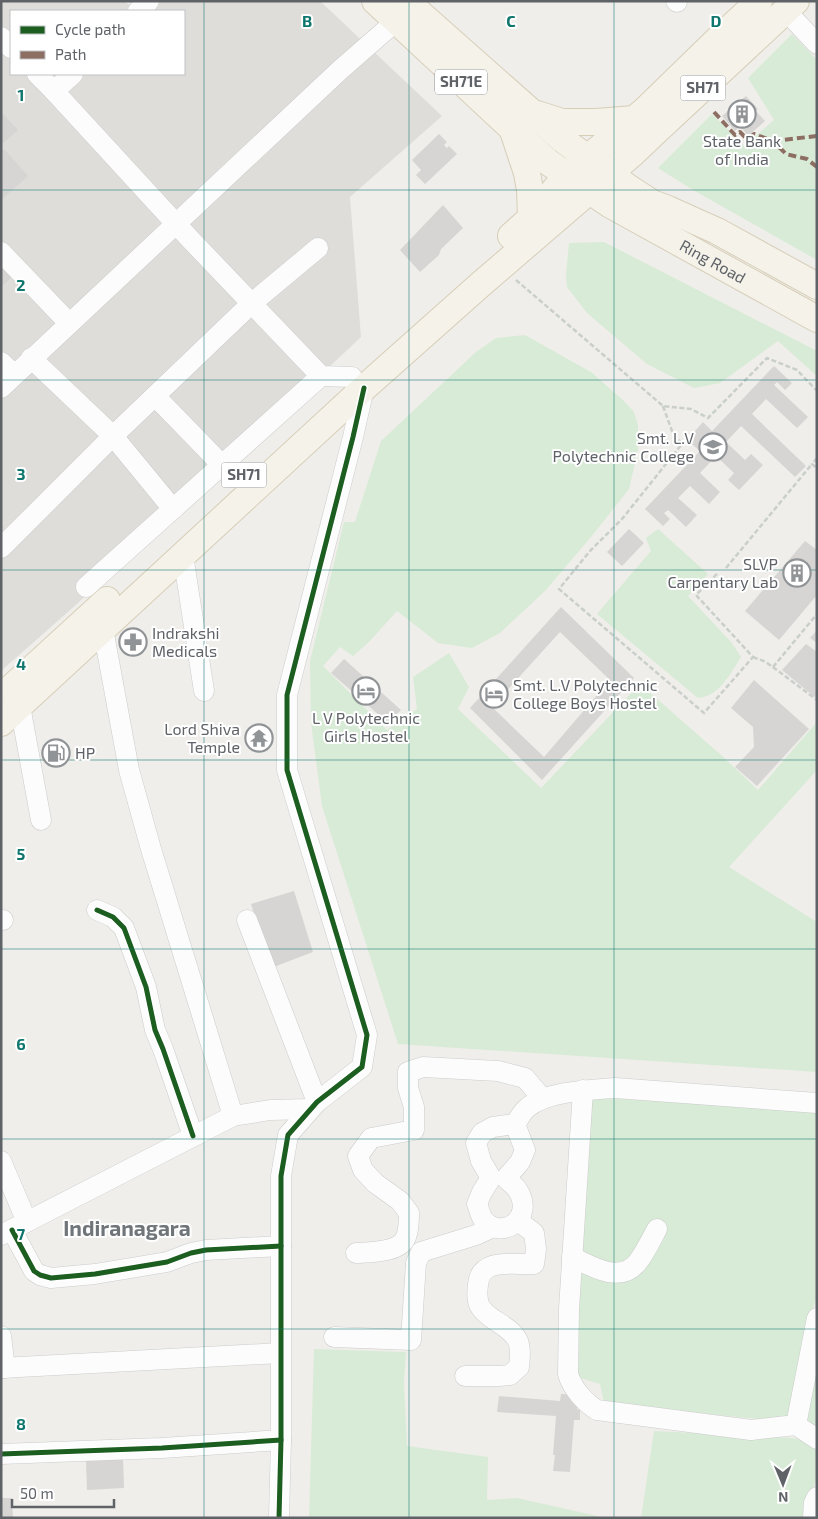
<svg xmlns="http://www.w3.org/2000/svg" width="818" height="1519" font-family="'Exo 2',sans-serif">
<rect width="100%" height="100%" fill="#efeeea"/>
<path fill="#dfddda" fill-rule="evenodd" d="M1 1H125L129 5 132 1H320L442 116 350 197 361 337 78 603 1 671ZM11 11H184V74H11Z"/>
<g fill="#d8ebd6">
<path d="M792 34 817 60V260L693 190 658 168 712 114 744 146 774 120 748 78Z"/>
<path d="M604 242 817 351V376L778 341 720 383 694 388 647 364 587 313 567 287 566 274 569 243Z"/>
<path d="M525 335 591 372 625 402 634 412 638 425V450L629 489 591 537 545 591 500 633 472 648 438 643 397 611 369 642 353 656 340 647 323 666 387 730 417 709 413 677 449 653 469 687 458 709 541 788 640 684 721 755 758 790 817 722V770L729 867 817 922V1072L398 1044 322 806 311 723 310 661 344 522H355L381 441 476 352 496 338Z"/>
<path d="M658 529 708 574 688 596 731 642 741 657C730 674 720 696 698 698L597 614 651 551 646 538Z"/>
<path d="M598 1096 817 1108V1297L811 1314 791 1411 785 1419 776 1421 604 1403 600 1384 574 1376 591 1103 594 1098Z"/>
<path d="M314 1349 406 1352 404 1382 407 1446 488 1457 487 1500 517 1498 606 1518H309Z"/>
<path d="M817 1352V1428L810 1424 806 1416Z"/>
<path d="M654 1431 792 1438 815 1443 817 1444V1474L809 1510V1518H641Z"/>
</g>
<g fill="#d6d5d3" fill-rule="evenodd">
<path d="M746 96 758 109 756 111 765 121 748 136 740 126 735 131 722 116Z"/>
<path d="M1 112 18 130 1 145Z"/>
<path d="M439 134 447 142 444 145 447 148 449 146 457 154 425 184 416 175 421 170 412 160Z"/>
<path d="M4 149 28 176 1 200V152Z"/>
<path d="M443 205 463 228 441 249 439 255 420 272 400 250Z"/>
<path d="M1 265 12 277 1 287Z"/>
<path d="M774 366 792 383 785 390 777 382 774 385 808 417 797 428 766 399 752 414 806 466 795 477 741 426 726 442 745 460 751 454 763 465 739 490 728 480 734 473 716 456 700 473 720 492 709 504 690 486 678 498 697 515 686 527 668 510 664 513 670 519 663 526 645 509 700 451 687 440 703 422 712 431Z"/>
<path d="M629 529 644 543 622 566 607 552Z"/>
<path d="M805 541 817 550V595L779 640 745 611Z"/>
<path d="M561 607 634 678 542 780 470 708ZM560 632 610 680 544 757 492 707Z"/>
<path d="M817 630V643L810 638Z"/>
<path d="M806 644 817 652V699L782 670Z"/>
<path d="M344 659 401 710 388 723 331 673Z"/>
<path d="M754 680 809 729 757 786 735 767 754 747 753 727 731 708Z"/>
<path d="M294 891 313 952 271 968 251 904Z"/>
<path d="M561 1394 578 1395 577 1409 580 1410V1420H574L570 1472 553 1471 555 1455H553L556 1416 497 1412 499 1396 560 1401Z"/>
<path d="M123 1458 124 1488 87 1490 86 1460Z"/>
<path d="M1 1498H12L13 1518H1Z"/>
</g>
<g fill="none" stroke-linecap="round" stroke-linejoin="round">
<g stroke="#cbcccc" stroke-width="21">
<g id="minor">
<path d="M676 1 677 2"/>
<path d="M138 11 149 1"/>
<path d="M786 11 817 44"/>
<path d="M1 37 11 48"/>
<path d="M37 74 54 91"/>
<path d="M73 74 54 91 190 239 321 376 352 377"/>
<path d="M1 252 69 323"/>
<path d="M31 358 113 436 173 509"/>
<path d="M1 362 14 374"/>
<path d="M1 388 340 70 395 22"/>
<path d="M155 396 222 465"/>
<path d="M1 548 113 436 252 303 318 248"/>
<path d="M183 555 204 691"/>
<path d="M86 587 321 376"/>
<path d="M103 629 129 770 151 849 233 1116"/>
<path d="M20 706 41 820"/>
<path d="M97 910 113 917 124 928 146 987 155 1030 163 1049 193 1136"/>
<path d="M1 920H3"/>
<path d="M247 920 317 1102"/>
<path d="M583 1090 569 1309 568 1374C572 1388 585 1403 597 1410L751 1430 796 1425 817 1318"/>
<path d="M515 1124 525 1150 520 1162 506 1178C509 1182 514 1185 517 1189 537 1219 500 1242 483 1219 480 1215 479 1208 477 1204L482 1192 491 1178 481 1161 476 1143 482 1133 493 1127 515 1124C519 1119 522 1112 527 1108 547 1091 589 1090 615 1088L817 1103"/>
<path d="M1 1161 27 1222"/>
<path d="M12 1230 34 1271 40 1275 51 1278 95 1274 167 1262 191 1253 206 1250 281 1246"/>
<path d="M1 1235 233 1116 270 1110 309 1109"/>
<path d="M356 1253C370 1252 400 1253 406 1237 409 1229 409 1221 409 1213L400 1201 375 1183 363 1170 358 1156 371 1138 414 1130V1107L408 1088V1072L423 1067 498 1071 525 1078 542 1098"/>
<path d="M572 1257C591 1266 619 1284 637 1263 645 1253 651 1240 657 1229"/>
<path d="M1 1336 5 1368"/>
<path d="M334 1337 411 1340 416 1263 421 1252 476 1235 493 1227"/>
<path d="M1 1368 280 1353"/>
<path d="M465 1376H499L510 1375 519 1367C520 1359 521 1349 518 1341 510 1325 491 1322 481 1308 477 1303 477 1292 478 1285 480 1257 513 1265 534 1264L536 1249 534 1233 518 1221"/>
<path d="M796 1425 817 1439"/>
<path d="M1 1454 162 1448 281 1440"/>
<path d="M279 1518 281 1440V1176L288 1135 317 1102 362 1067 367 1035 287 770V695L353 437 364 388"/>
<path d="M813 1518 814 1503 817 1497"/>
</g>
</g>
<g stroke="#d7ceb8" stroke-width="28">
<g id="major">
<path id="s1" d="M375 1 548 162 609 204 817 319"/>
<path d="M406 1 563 140 629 188 652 203 668 209 717 231 817 286"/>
<path d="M537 114 562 122H596L635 119"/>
<path d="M514 134 527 173 530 190 531 218"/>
<path d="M511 236 531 218 566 176 644 111 716 41 759 1"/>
<path d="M1 697 107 600"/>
<path d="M1 723 364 388 481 284 631 155 653 134 796 1"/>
</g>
</g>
<g stroke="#cacfcc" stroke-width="2.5" stroke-dasharray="5 2.5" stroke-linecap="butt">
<path d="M516 280 663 406 691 409 708 418 767 358 797 370 817 391"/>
<path d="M663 406 672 431 682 444 622 519 590 551 559 589 704 713 753 657 696 595 718 573"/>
<path d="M817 458 812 464 817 468"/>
<path d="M726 568 812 464"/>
<path d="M753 657 766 662 817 700"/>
<path d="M773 667 817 614"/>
</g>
<use href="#minor" stroke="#fdfcfc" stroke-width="20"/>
<use href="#major" stroke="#f4f2e9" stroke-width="26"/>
<g stroke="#8d6e63" stroke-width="4" stroke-dasharray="8 4" stroke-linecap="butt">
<path d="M714 112 735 135 740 132 746 138H749L754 134 773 141 786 154 807 159 817 167"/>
<path d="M773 141 817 136"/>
</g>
<g stroke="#fff" stroke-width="8">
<g id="cycleway">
<path d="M97 910 113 917 124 928 146 987 155 1030 163 1049 193 1136"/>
<path d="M12 1230 34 1271 40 1275 51 1278 95 1274 167 1262 191 1253 206 1250 281 1246"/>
<path d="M1 1454 162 1448 281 1440"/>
<path d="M279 1518 281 1440V1176L288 1135 317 1102 362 1067 367 1035 287 770V695L353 437 364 388"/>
</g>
</g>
<use href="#cycleway" stroke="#1b5e20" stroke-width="5"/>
</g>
<path fill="none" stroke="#0f766e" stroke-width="1" stroke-opacity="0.55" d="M204 1V1518M409 1V1518M614 1V1518M1 190H817M1 380H817M1 570H817M1 760H817M1 949H817M1 1139H817M1 1329H817"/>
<defs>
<g id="building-ring" transform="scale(1.4375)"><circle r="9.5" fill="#fff" stroke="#919496" stroke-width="1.5"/><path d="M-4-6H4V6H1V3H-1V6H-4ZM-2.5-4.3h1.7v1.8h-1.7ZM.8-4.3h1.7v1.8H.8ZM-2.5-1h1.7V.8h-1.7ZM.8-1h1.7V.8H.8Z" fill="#919496"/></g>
<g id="university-ring" transform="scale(1.4375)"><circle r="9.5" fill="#fff" stroke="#919496" stroke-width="1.5"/><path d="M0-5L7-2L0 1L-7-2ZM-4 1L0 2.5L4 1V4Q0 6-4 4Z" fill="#919496"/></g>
<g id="pharmacy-ring" transform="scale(1.4375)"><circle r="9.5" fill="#fff" stroke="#919496" stroke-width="1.5"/><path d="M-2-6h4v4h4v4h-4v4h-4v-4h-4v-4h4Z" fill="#919496"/></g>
<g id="hotel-ring" transform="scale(1.4375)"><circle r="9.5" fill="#fff" stroke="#919496" stroke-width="1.5"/><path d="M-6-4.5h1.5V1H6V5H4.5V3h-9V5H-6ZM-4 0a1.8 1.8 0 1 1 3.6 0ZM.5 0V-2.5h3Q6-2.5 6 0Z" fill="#919496"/></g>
<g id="temple-ring" transform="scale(1.4375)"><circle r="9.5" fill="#fff" stroke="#919496" stroke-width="1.5"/><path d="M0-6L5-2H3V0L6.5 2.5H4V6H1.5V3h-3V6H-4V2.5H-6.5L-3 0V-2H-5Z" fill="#919496"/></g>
<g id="fuel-ring" transform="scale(1.4375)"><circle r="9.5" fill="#fff" stroke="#919496" stroke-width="1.5"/><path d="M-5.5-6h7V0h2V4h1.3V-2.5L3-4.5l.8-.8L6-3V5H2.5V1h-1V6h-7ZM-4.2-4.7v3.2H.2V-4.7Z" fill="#919496"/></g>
</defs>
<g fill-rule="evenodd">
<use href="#building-ring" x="742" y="114"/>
<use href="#university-ring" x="713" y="447"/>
<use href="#building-ring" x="797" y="573"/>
<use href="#pharmacy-ring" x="133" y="642"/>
<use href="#hotel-ring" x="366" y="691"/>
<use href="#hotel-ring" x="494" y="694"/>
<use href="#temple-ring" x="259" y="738"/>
<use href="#fuel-ring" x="56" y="753"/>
</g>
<g text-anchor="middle" stroke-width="4" stroke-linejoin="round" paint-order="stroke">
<g fill="#fff" stroke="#8f9295" stroke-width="1">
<rect x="435" y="69.5" width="52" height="25" rx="4"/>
<rect x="680.5" y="75.5" width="45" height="25" rx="4"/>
<rect x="221.5" y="462.5" width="45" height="25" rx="4"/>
</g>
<g font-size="15" font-weight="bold" fill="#5f6368">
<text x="461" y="87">SH71E</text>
<text x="703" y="93">SH71</text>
<text x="244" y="480">SH71</text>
</g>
<g font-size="16" fill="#5f6368" stroke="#fff" text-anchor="end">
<text x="742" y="147" text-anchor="middle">State Bank<tspan x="742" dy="18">of India</tspan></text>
<text x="694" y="444">Smt. L.V<tspan x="694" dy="18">Polytechnic College</tspan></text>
<text x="778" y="570">SLVP<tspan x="778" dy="18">Carpentary Lab</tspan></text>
<text x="152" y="639" text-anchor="start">Indrakshi<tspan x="152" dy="18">Medicals</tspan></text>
<text x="513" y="691" text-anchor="start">Smt. L.V Polytechnic<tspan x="513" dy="18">College Boys Hostel</tspan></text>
<text x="366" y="724" text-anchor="middle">L V Polytechnic<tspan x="366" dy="18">Girls Hostel</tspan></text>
<text x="240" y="735">Lord Shiva<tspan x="240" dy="18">Temple</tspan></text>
<text x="75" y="759" text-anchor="start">HP</text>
</g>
<g font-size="16" fill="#5f6368" stroke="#fff">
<text dy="6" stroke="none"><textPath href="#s1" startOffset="429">Ring Road</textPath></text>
</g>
<g font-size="21" font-weight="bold" fill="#70757a" stroke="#fff">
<text x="127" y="1236">Indiranagara</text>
</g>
</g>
<g font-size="16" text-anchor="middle" font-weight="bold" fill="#0f766e" stroke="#fff" stroke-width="4" stroke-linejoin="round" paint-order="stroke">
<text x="307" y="27">B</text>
<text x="511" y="27">C</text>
<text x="716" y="27">D</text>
<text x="21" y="101">1</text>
<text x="21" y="291">2</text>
<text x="21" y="480">3</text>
<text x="21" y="670">4</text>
<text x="21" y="860">5</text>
<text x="21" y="1050">6</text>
<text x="21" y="1240">7</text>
<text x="21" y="1430">8</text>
</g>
<rect width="818" height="1519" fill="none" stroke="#5f6368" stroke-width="5"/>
<rect x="10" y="10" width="175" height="65" fill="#ffffff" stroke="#bfc1c3"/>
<rect x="20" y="26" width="25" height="8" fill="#1b5e20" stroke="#bfc1c3"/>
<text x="55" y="35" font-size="15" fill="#5f6368">Cycle path</text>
<rect x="20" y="51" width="25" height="8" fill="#8d6e63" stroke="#bfc1c3"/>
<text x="55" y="60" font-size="15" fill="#5f6368">Path</text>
<g transform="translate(783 1484) rotate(179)" stroke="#ffffff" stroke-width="4" paint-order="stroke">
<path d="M0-4L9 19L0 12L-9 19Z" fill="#5f6368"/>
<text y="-8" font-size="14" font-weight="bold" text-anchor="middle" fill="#5f6368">N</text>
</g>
<path d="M12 1499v8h102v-8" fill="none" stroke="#5f6368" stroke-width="2.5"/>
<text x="20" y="1499" font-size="15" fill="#5f6368" stroke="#ffffff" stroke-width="4" paint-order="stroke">50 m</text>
</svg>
